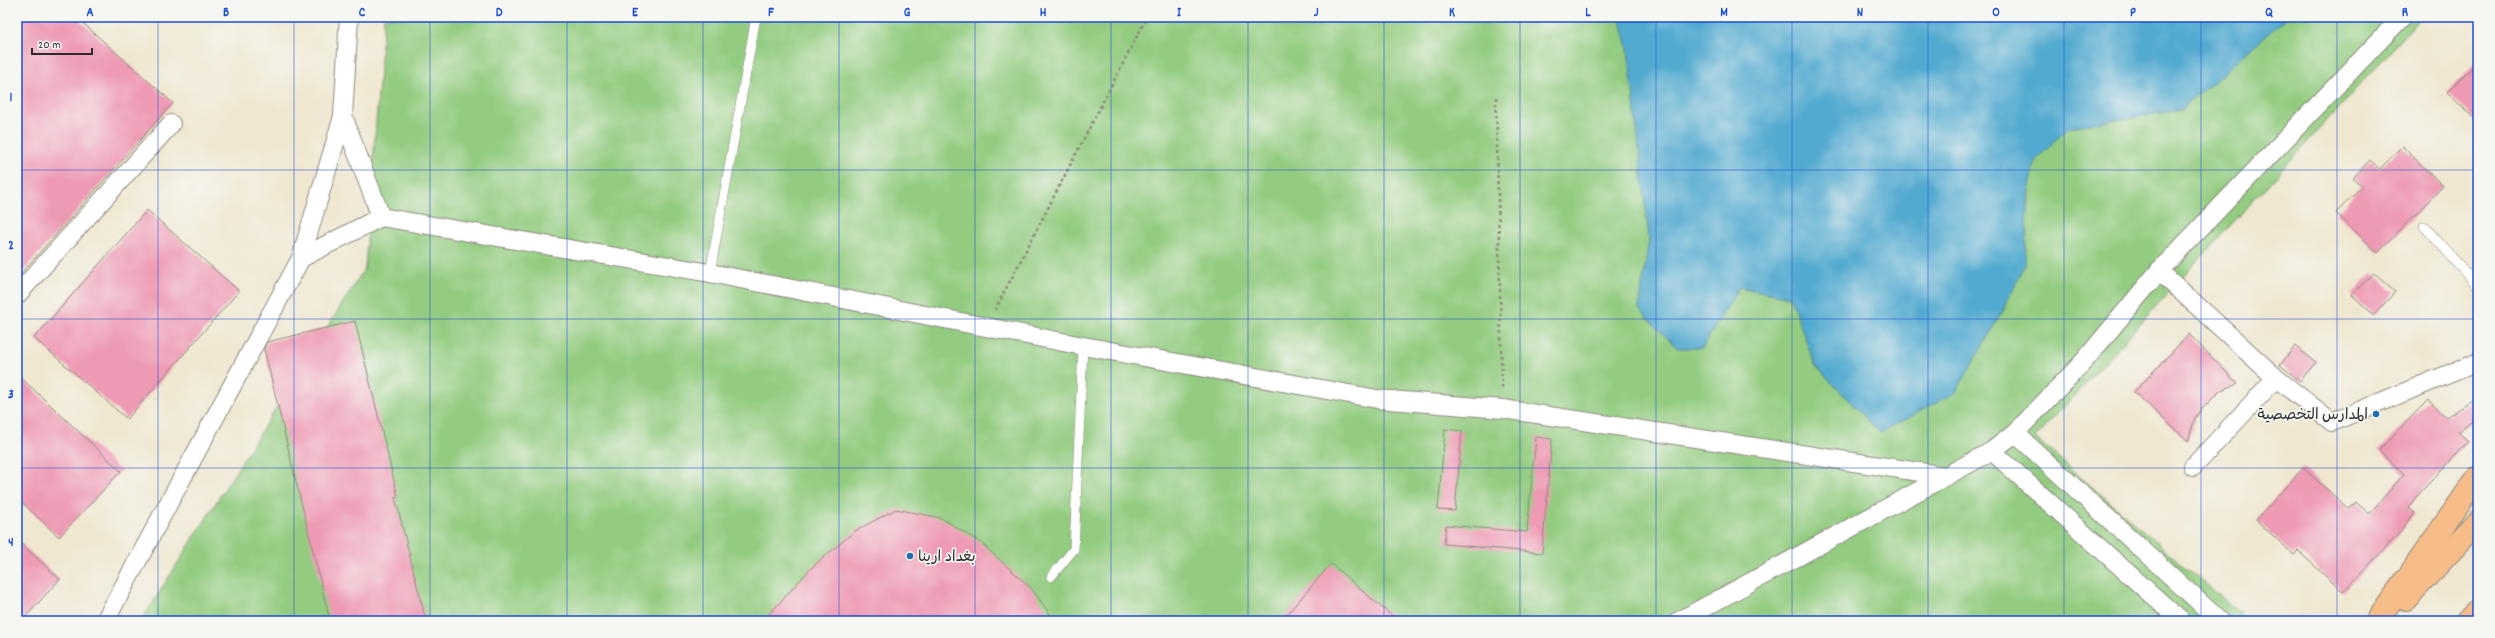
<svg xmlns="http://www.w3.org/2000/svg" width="2495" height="638" font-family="Dekko,'Playpen Sans Arabic',sans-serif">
<rect width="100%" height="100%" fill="#f6f6f2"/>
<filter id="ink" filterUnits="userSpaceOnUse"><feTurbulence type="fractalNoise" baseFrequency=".025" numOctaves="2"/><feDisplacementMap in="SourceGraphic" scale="8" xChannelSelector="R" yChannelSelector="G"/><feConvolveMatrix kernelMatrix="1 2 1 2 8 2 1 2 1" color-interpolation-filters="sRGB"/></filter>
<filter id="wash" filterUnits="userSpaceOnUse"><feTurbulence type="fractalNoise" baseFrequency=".012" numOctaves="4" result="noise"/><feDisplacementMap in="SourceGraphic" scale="16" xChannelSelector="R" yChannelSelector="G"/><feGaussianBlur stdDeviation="0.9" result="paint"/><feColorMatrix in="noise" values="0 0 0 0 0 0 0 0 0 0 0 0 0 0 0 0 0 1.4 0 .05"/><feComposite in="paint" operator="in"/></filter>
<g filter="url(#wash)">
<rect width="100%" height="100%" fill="#efe7d0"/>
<path fill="#93cc80" stroke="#5f7c56" d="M384 17H2422L2035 438 2249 621H141L365 268Z"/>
<path fill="#53aad0" stroke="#3f6a7e" d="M1620 17H2287L2180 110 2069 127 2036 160 2029 190 2025 265 1999 317 1956 392 1880 433 1815 365 1790 297 1739 287 1702 348H1677L1639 309 1649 239 1628 48Z"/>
<g id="blocks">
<g fill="#ee9ab4">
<path d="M17 17H76L173 103 17 278Z"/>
<path d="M2478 61V122L2447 92Z"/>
<path d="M2402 146 2443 186 2378 253 2336 213 2362 186 2353 178 2370 160 2380 169Z"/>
<path d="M147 210 239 291 127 419 34 338Z"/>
<path d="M2373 273 2395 292 2374 315 2352 295Z"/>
<path d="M355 321 398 497H395L426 621H330L264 349 267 342Z"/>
<path d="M2189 334 2238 384 2221 390 2202 409 2195 418 2188 441 2134 392Z"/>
<path d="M2295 346 2316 362 2300 381 2280 365Z"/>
<path d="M17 374 121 471 59 537 17 498Z"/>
<path d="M2478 396V418L2458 432 2468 441 2419 494 2409 508 2415 513 2397 536 2343 592 2298 551 2294 555 2256 520 2303 468 2349 509 2356 502 2369 514 2404 474 2379 450 2428 400 2446 417Z"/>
<path d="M1445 429 1462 431 1455 511 1438 510Z"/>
<path d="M1536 437 1552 439 1542 553 1444 544 1446 525 1527 532Z"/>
<path d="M896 509 941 518 981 543 1031 588 1055 621H763L811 568 855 531Z"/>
<path d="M17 540 60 579 22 621H17Z"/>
<path d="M1331 564 1398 621H1281Z"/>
</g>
</g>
</g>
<g filter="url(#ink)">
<use href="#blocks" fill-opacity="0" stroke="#8d897e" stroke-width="1"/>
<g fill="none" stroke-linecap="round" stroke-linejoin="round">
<g stroke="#8d897e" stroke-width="10">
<g id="lane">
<path d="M2424 226 2478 286"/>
<path d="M710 273 756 17"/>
<path d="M1051 577 1074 549 1083 346"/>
</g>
</g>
<g stroke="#8d897e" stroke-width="20">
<g id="street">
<path d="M343 116 381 217"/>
<path d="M301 258 381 217 710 273 1083 346 1377 399 1503 409 1946 476 1992 451 2015 433 2085 360 2159 271 2402 17"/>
<path d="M2159 271 2276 378"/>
<path d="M17 295 171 124"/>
<path d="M2015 433 2220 621"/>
<path d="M1992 451 2181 621"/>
<path d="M2193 467 2276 378 2332 422 2478 362"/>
<path d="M105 621 301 258 343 116 349 17"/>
<path d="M1679 621 1946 476"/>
</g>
</g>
<g stroke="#8d897e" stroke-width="24">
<g id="primary">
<path d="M2406 599 2478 522"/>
<path d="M2377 621 2478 477"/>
<path d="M2467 621 2478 610"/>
</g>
</g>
<g stroke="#8d897e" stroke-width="2.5" stroke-dasharray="3 3" stroke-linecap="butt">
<path d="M1496 97 1502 390"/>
<path d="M995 310 1147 17"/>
</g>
<use href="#lane" stroke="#fff" stroke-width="9"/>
<use href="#street" stroke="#fff" stroke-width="18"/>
<use href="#primary" stroke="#f7bd88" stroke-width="22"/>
</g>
</g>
<path fill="none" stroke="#1d4ed8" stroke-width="1" stroke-opacity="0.55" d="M158 17V621M294 17V621M430 17V621M567 17V621M703 17V621M839 17V621M975 17V621M1111 17V621M1248 17V621M1384 17V621M1520 17V621M1656 17V621M1792 17V621M1928 17V621M2064 17V621M2201 17V621M2337 17V621M17 170H2478M17 319H2478M17 468H2478"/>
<g fill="#1f6fb2" stroke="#f6f6f2" stroke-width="1.5">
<circle cx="2376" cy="414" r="4"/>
<circle cx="910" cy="556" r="4"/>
</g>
<g text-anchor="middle" stroke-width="3.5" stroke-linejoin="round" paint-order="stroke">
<g font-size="15" fill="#2b2b2b" stroke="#f6f6f2" text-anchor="end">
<text x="2368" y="419">المدارس التخصصية</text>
<text x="918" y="561" text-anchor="start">بغداد ارينا</text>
</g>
</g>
<rect width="2495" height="638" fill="none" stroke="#f6f6f2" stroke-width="44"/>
<path d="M32 48v6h60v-6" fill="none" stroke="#2b2b2b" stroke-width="2"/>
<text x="38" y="48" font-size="12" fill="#2b2b2b" stroke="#f6f6f2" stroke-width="3" paint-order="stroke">20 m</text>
<rect x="22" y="22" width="2451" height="594" fill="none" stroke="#1d4ed8" stroke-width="1.5"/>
<g font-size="13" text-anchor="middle" font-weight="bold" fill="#1d4ed8">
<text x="90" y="16">A</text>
<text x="226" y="16">B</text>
<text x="362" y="16">C</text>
<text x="499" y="16">D</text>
<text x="635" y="16">E</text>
<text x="771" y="16">F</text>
<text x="907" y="16">G</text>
<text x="1043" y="16">H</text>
<text x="1179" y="16">I</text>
<text x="1316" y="16">J</text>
<text x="1452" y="16">K</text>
<text x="1588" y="16">L</text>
<text x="1724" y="16">M</text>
<text x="1860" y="16">N</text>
<text x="1996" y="16">O</text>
<text x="2133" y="16">P</text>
<text x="2269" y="16">Q</text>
<text x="2405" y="16">R</text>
<text x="11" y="101">1</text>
<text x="11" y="249">2</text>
<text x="11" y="398">3</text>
<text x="11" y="546">4</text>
</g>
</svg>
